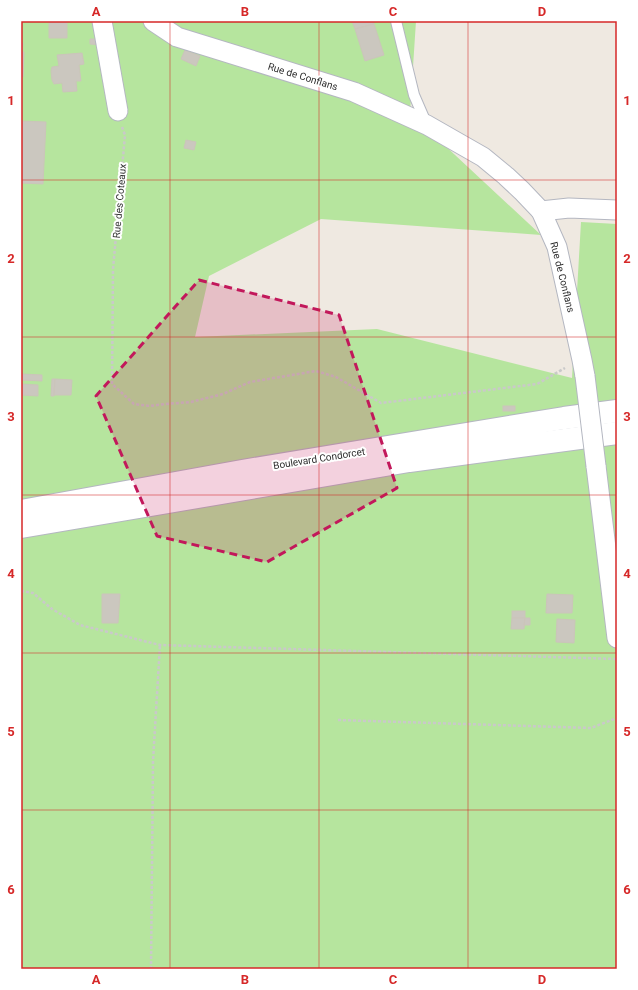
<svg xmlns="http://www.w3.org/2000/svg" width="638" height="990" font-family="Roboto,sans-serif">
<rect width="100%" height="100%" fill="#efe9e1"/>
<path fill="#b6e59e" d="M21 21H416L410 113 541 235 321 219 209 276 195 337 377 329 572 378 581 222 617 224V969H21Z"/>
<g fill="#cbc7bf" stroke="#cbc5ba">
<path d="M49 21H84H67V38H49Z"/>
<path d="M352 21H373L374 24 355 29Z"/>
<path d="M374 24 384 55 365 61 355 29Z"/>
<path d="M90 39H99L100 45 90 44Z"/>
<path d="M21 43H23L22 52H24L23 77H21Z"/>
<path d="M185 50 200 56 196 66 181 59Z"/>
<path d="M82 53 84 64 79 65 81 81H76L77 91 63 92 62 83 54 84 52 80 51 71 52 67 59 66 57 55Z"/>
<path d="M21 121 46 122 43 184 21 183Z"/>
<path d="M186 140 196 142 194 150 184 148Z"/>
<path d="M21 374 42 375V381L21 380Z"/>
<path d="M52 379H55L54 396H51Z"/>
<path d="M55 379 72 380 71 395H54Z"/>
<path d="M21 384 38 385V396L21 395Z"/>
<rect x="503" y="406" width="12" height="5"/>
<path d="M102 594H120L118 623H102Z"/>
<path d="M547 594 573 595 572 613H546Z"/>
<rect x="512" y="611" width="13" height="7"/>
<path d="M512 618H525L524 629H511Z"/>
<path d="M525 618H530V625H524Z"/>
<path d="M557 619 575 620 574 643 556 642Z"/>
</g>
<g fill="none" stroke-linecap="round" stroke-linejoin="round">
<g stroke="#b4b7c1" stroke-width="12">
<path id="lane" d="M396 21 414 95 427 125"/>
</g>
<g stroke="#b4b7c1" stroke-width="21">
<g id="street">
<path d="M102 21 118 111"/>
<path d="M153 21 177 37 354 92 427 125 483 157 506 176 522 191 541 211 557 247 582 360 585 376"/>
<path d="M541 211 569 208 617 210"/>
<path d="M596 466 617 638"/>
</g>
</g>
<g stroke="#b4b7c1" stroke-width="24">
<g id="secondary">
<path d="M21 511 242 471 564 418 617 411"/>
<path d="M21 527 409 461 617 433"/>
</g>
</g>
<g stroke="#c9c9c9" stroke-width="2.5" stroke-dasharray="3 2" stroke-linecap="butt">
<path d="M122 127 125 135 113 269 112 384 134 404 150 406 165 404 191 402 223 394 250 382 316 371 336 377 381 403 537 384 565 368"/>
<path d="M21 591 33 593 52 609 80 625 160 645 617 659"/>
<path d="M338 720 591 728 617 718"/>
<path d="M151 969 153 761 160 645"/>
</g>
<use href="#lane" stroke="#fff" stroke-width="10"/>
<use href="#street" stroke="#fff" stroke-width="19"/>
<use href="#secondary" stroke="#fff" stroke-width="22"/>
<g stroke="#b4b7c1" stroke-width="21" stroke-linecap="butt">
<path id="street-bridge" d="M585 376 596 466"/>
</g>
<use href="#street-bridge" stroke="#fff" stroke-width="19"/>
</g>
<path fill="#c2185b" fill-opacity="0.2" stroke="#c2185b" stroke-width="3" stroke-dasharray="8 5" stroke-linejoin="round" d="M199 280 339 315 397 488 267 562 157 536 96 396Z"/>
<path fill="none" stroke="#d62828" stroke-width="1" stroke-opacity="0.55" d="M170 21V969M319 21V969M468 21V969M21 180H617M21 337H617M21 495H617M21 653H617M21 810H617"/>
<g text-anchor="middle" stroke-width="4" stroke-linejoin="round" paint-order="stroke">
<g font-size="10" fill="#2e2e2e" stroke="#fff">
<text transform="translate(303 76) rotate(17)" y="4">Rue de Conflans</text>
<text transform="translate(119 201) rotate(-85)" y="4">Rue des Coteaux</text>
<text transform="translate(563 277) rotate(76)" y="4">Rue de Conflans</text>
<text transform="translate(319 458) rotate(-9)" y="4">Boulevard Condorcet</text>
</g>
</g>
<rect width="638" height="990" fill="none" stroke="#ffffff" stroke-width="44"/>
<rect x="22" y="22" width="594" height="946" fill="none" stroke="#d62828" stroke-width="1.5"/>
<g font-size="13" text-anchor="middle" font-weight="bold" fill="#d62828">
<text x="96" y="16">A</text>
<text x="245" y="16">B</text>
<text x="393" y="16">C</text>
<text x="542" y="16">D</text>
<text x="11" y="105">1</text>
<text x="627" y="105">1</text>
<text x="11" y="263">2</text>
<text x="627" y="263">2</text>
<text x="11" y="421">3</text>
<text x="627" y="421">3</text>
<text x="11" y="578">4</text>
<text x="627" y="578">4</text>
<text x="11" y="736">5</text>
<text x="627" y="736">5</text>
<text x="11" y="894">6</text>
<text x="627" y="894">6</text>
<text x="96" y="984">A</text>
<text x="245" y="984">B</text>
<text x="393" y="984">C</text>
<text x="542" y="984">D</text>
</g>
</svg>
